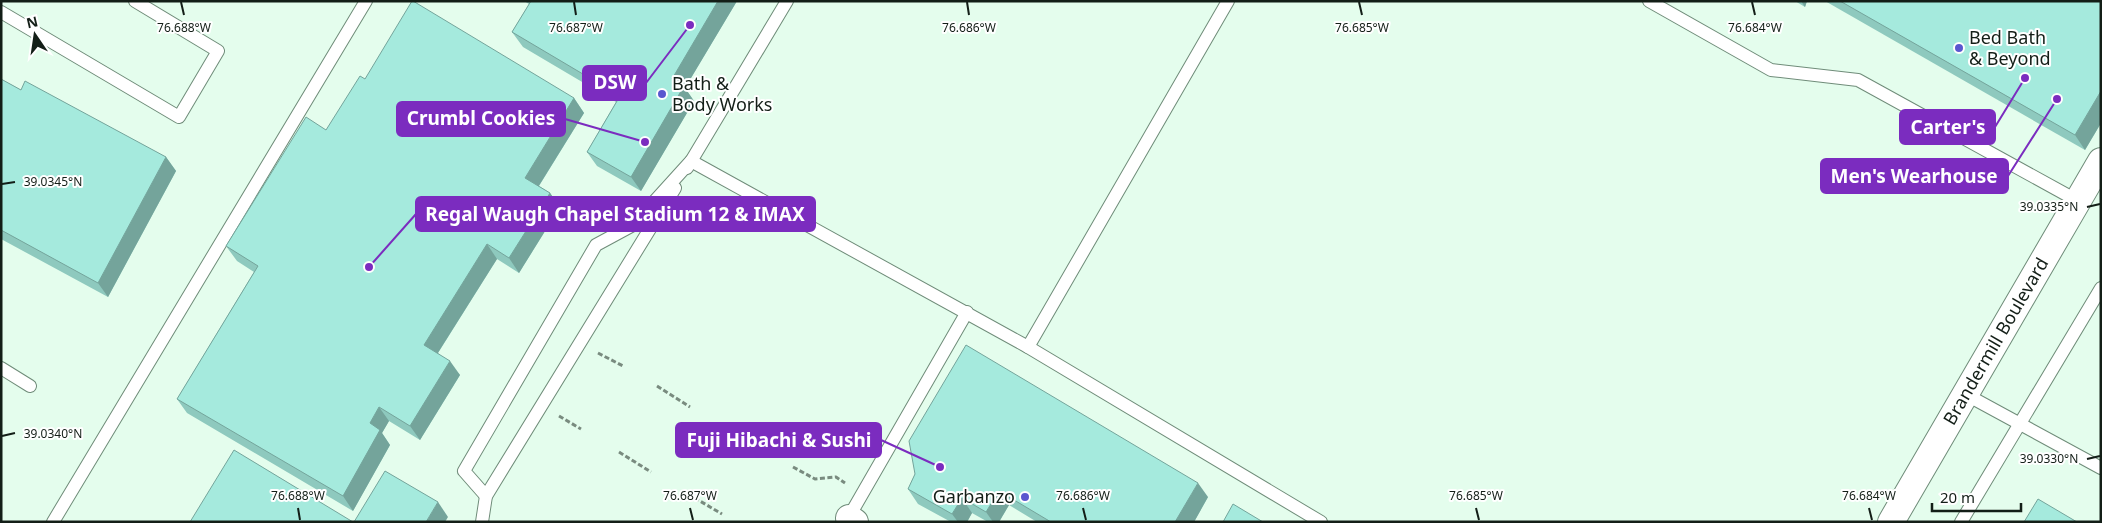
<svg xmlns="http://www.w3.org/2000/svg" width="2102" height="523" font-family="'Noto Sans',sans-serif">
<rect width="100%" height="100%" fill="#e4fded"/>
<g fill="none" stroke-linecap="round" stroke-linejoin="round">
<g stroke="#6f8c79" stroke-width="14">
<g id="lane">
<path d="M1649 1 1771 70 1858 80 2078 201"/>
<path d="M1 12 179 117 218 51 135 1"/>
<path d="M687 168 787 1"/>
<path d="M1028 347 1228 1"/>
<path d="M1 368 30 386"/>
<path d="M1965 394 2101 468"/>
<path d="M486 496 464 471 596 245 633 225 691 161 1028 347 1321 522"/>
<path d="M53 522 366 1"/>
<path d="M482 522 486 496 675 188"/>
<path d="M846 522 967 312"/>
<path d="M1961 522 2101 288"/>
</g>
</g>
<g stroke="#6f8c79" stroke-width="28">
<g id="street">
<path d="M849 518 855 522"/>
<path id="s1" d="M1891 522 2101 161"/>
</g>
</g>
<g stroke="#798b7f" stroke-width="3" stroke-dasharray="5 2.5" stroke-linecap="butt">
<path d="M598 353 623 366"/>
<path d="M657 386 690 407"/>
<path d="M559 416 581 429"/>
<path d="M726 428 761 449"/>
<path d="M619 452 651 472"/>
<path d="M793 467 815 479 836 477 845 483"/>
<path d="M688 494 722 514"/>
</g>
<use href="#lane" stroke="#fff" stroke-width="12"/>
<use href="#street" stroke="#fff" stroke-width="26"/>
</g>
<g fill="#8ec9be">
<path d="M524 1H737L685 88 694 101 641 191 597 166 587 152 616 102 523 47 512 32 529 4Z"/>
<path d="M1795 1H1807L1805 7Z"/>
<path d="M1825 1H2101V123L2085 150Z"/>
<path d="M1 79 21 90 166 157 176 171 108 297 1 239Z"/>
<path d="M365 79 574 98 584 113 539 186 550 193 560 207 519 273 497 259 438 353 460 375 420 440 389 421 382 433 390 445 353 511 187 413 177 399 254 272 237 261 226 246 326 130Z"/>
<path d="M915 474 1208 497 1194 522H1037L1009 505 999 522H988L972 513 967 522H951L918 504 908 489Z"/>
</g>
<g fill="#74a49b">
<path d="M718 1H737L685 88 694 101 641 191 631 177 672 79Z"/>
<path d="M1801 1H1807L1805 7Z"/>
<path d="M2101 91V123L2085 150 2075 135Z"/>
<path d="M574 98 584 113 535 192 525 178Z"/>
<path d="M166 157 176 171 108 297 98 283Z"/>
<path d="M550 193 560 207 519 273 509 258Z"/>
<path d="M487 244 497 259 434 359 424 345Z"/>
<path d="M450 361 460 375 420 440 410 426Z"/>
<path d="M379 407 389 421 382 433 390 445 353 511 343 496 370 423Z"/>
<path d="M1198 483 1208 497 1194 522H1175Z"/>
<path d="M999 491 1009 505 999 522H993L986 512Z"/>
<path d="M962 498 972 513 967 522H958L952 514Z"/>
<path d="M438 502 448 517 445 522H426Z"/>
</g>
<g fill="#a5eadd" stroke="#74a49b">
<path d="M412 1H413L574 98 525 178 550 193 509 258 487 244 424 345 450 361 410 426 379 407 370 423 380 430 343 496 177 399 258 266 226 246 306 117 326 130 360 76 365 79Z"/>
<path d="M531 1H718L672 79 684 86 631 177 587 152 620 96 512 32Z"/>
<path d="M1840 1H2101V91L2075 135Z"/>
<path d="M1 79 21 90 25 81 166 157 98 283 1 230Z"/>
<path d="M966 345 1198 483 1175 522H1051L999 491 986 512 962 498 952 514 908 489 915 474 909 441Z"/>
<path d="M234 450 353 522H190Z"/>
<path d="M385 471 438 502 426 522H354Z"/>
<path d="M2038 499 2077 522H2024Z"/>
<path d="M1233 504 1263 522H1223Z"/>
</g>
<path fill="none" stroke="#131e17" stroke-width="2" d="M181 2 184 15M574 2 576 15M967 2 969 15M1359 2 1362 15M1752 2 1755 15M2 184 15 182M2087 207 2100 204M2 436 15 433M2087 459 2100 456M298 508 300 520M690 508 693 520M1083 508 1086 520M1476 508 1479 520M1869 508 1872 520"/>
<g fill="#5a57cf" stroke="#fff" stroke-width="2">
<circle cx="1959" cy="48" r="5"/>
<circle cx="662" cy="94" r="5"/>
<circle cx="1025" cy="497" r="5"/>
</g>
<g text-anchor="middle" stroke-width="4" stroke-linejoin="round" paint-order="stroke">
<g font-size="18" fill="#131e17" stroke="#fff" text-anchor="start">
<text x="1969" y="44">Bed Bath<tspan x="1969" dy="21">&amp; Beyond</tspan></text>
<text x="672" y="90">Bath &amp;<tspan x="672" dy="21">Body Works</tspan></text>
<text x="1015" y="503" text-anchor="end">Garbanzo</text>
</g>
<g font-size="18" fill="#131e17" stroke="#fff">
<text dy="6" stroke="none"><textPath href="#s1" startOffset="209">Brandermill Boulevard</textPath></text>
</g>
</g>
<g font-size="12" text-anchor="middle" fill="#131e17" stroke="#fff" stroke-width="4" stroke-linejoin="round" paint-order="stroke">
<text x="184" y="32">76.688°W</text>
<text x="576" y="32">76.687°W</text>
<text x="969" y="32">76.686°W</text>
<text x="1362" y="32">76.685°W</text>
<text x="1755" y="32">76.684°W</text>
<text x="53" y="186">39.0345°N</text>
<text x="2049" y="211">39.0335°N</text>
<text x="53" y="438">39.0340°N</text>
<text x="2049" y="463">39.0330°N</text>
<text x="298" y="500">76.688°W</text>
<text x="690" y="500">76.687°W</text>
<text x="1083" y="500">76.686°W</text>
<text x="1476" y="500">76.685°W</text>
<text x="1869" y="500">76.684°W</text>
</g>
<path fill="none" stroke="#7b2cbf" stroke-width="2" d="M690 25L646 83M645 142L565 119M2025 78L1995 127M2057 99L2008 176M369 267L416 214M940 467L881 440"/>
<g fill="#7b2cbf" stroke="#fff" stroke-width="2">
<circle cx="690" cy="25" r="5"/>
<circle cx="645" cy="142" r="5"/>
<circle cx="2025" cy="78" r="5"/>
<circle cx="2057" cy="99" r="5"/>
<circle cx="369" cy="267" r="5"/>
<circle cx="940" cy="467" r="5"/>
</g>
<g fill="#7b2cbf" stroke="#7b2cbf" stroke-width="2">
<rect x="583" y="66" width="63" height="34" rx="5"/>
<rect x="397" y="102" width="168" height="34" rx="5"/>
<rect x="1900" y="110" width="95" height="34" rx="5"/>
<rect x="1821" y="159" width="187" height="34" rx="5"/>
<rect x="416" y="197" width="399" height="34" rx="5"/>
<rect x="676" y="423" width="205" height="34" rx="5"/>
</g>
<g font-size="19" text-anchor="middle" font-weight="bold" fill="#fff">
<text x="615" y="89">DSW</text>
<text x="481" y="125">Crumbl Cookies</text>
<text x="1948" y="134">Carter's</text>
<text x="1914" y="183">Men's Wearhouse</text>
<text x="615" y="221">Regal Waugh Chapel Stadium 12 &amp; IMAX</text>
<text x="779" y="447">Fuji Hibachi &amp; Sushi</text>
</g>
<rect width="2102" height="523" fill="none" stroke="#131e17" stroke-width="5"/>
<g transform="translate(35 35) rotate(347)" stroke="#ffffff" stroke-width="4" paint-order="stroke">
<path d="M0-4L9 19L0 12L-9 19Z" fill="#131e17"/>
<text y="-8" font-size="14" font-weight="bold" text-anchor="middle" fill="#131e17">N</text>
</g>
<path d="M1932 503v8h89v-8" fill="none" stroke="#131e17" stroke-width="2.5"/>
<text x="1940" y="503" font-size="15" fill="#131e17" stroke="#ffffff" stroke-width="4" paint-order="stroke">20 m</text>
</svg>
